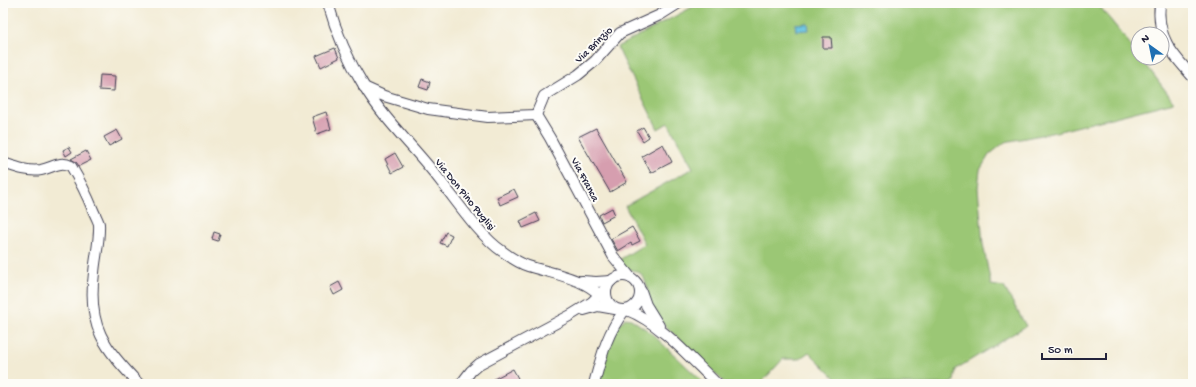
<svg xmlns="http://www.w3.org/2000/svg" width="1196" height="387" font-family="'Gochi Hand',sans-serif">
<rect width="100%" height="100%" fill="#fdfcf7"/>
<filter id="ink" filterUnits="userSpaceOnUse"><feTurbulence type="fractalNoise" baseFrequency=".025" numOctaves="2"/><feDisplacementMap in="SourceGraphic" scale="8" xChannelSelector="R" yChannelSelector="G"/><feConvolveMatrix kernelMatrix="1 2 1 2 8 2 1 2 1" color-interpolation-filters="sRGB"/></filter>
<filter id="wash" filterUnits="userSpaceOnUse"><feTurbulence type="fractalNoise" baseFrequency=".012" numOctaves="4" result="noise"/><feDisplacementMap in="SourceGraphic" scale="16" xChannelSelector="R" yChannelSelector="G"/><feGaussianBlur stdDeviation="0.9" result="paint"/><feColorMatrix in="noise" values="0 0 0 0 0 0 0 0 0 0 0 0 0 0 0 0 0 1.4 0 .05"/><feComposite in="paint" operator="in"/></filter>
<g filter="url(#wash)">
<rect width="100%" height="100%" fill="#f2ebd4"/>
<g fill="#9bc774" stroke="#5e7458">
<path d="M700 3H1097L1138 54V58H1141L1174 102 1056 132 1005 142 989 155 980 170 978 188 983 244 991 285 1004 287 1026 326 956 369 954 381 948 384H841L809 352 799 359H783L760 384H726L652 313C646 299 651 284 640 273 635 270 629 270 625 267 622 266 620 262 619 260L645 244 625 206 693 168 668 123 658 129 617 47Z"/>
<path d="M625 318 631 319 650 332 705 384H599L611 335Z"/>
</g>
<path fill="#61c0df" stroke="#42718d" d="M808 23 809 30 796 31 795 24Z"/>
<g id="blocks">
<g fill="#d69eaf">
<path d="M823 37H831L832 48H823Z"/>
<path d="M335 48 339 58 321 67 316 56Z"/>
<path d="M100 75 115 76 114 91 99 90Z"/>
<path d="M422 79 430 82 428 90 419 87Z"/>
<path d="M326 112 331 129 317 134 312 117Z"/>
<path d="M643 127 649 137 643 141 637 131Z"/>
<path d="M596 128 627 182 610 192 578 137Z"/>
<path d="M117 130 122 139 109 146 104 137Z"/>
<path d="M663 144 672 162 651 173 642 156Z"/>
<path d="M69 147 72 152 66 156 63 150Z"/>
<path d="M86 151 91 160 79 166 76 162 71 159Z"/>
<path d="M395 153 403 167 392 173 385 159Z"/>
<path d="M514 189 518 197 500 205 497 197Z"/>
<path d="M612 208 615 215 602 222 599 215Z"/>
<path d="M536 213 540 221 523 228 520 221Z"/>
<path d="M632 227 640 241 632 245 631 243 618 251 611 239Z"/>
<path d="M214 232 220 234 218 241 212 239Z"/>
<path d="M446 232 452 235 447 246 440 243Z"/>
<path d="M339 282 343 290 334 295 330 287Z"/>
<path d="M513 369 521 384H497L494 379Z"/>
</g>
</g>
</g>
<g filter="url(#ink)">
<use href="#blocks" fill-opacity="0" stroke="#414052" stroke-width="1"/>
<g fill="none" stroke-linecap="round" stroke-linejoin="round">
<g stroke="#414052" stroke-width="12">
<g id="minor">
<path d="M328 3C336 32 348 60 364 86 384 120 418 151 442 183 458 203 481 237 502 251 510 257 519 263 528 266 547 272 568 275 586 285 594 289 601 296 607 301"/>
<path d="M1160 3C1156 37 1172 54 1193 77"/>
<path d="M364 87 384 96 428 109 488 117 536 115"/>
<path d="M536 115 550 138 613 256 631 278"/>
<path d="M536 115 544 96 578 75 595 61 620 33 660 15 679 3"/>
<path d="M3 163C15 167 28 172 41 170 52 168 60 160 71 166 80 181 87 195 93 210 95 215 98 220 99 224 100 239 95 259 94 273 87 327 104 347 139 384"/>
<circle cx="623" cy="293" r="17"/>
<path d="M582 281 596 282 611 281"/>
<path d="M641 291 646 305 659 326"/>
<path d="M584 310 598 306 615 309"/>
<path d="M627 310C661 323 691 359 717 384"/>
<path d="M461 384 471 371 479 364 571 315 592 302 607 287"/>
<path d="M594 384C602 355 606 335 624 311"/>
</g>
</g>
<use href="#minor" stroke="#fff" stroke-width="10"/>
</g>
</g>
<g text-anchor="middle" stroke-width="4" stroke-linejoin="round" paint-order="stroke">
<g font-size="11" fill="#22223b" stroke="#fdfcf7">
<text transform="translate(593 44) rotate(-44)" y="4">Via Brinzio</text>
<text transform="translate(586 179) rotate(62)" y="4">Via Franca</text>
<text transform="translate(466 194) rotate(51)" y="4">Via Don Pino Puglisi</text>
</g>
</g>
<rect width="1196" height="387" fill="none" stroke="#fdfcf7" stroke-width="16"/>
<g transform="translate(1150 46) rotate(327)"><circle r="19" fill="#fdfcf7" stroke="#a5a5ac"/>
<path d="M0-3L7 15L0 10L-7 15Z" fill="#1f6fb2"/>
<text y="-6" font-size="11" font-weight="bold" text-anchor="middle" fill="#22223b">N</text>
</g>
<path d="M1042 353v6h64v-6" fill="none" stroke="#22223b" stroke-width="2"/>
<text x="1048" y="353" font-size="12" fill="#22223b" stroke="#fdfcf7" stroke-width="3" paint-order="stroke">50 m</text>
</svg>
